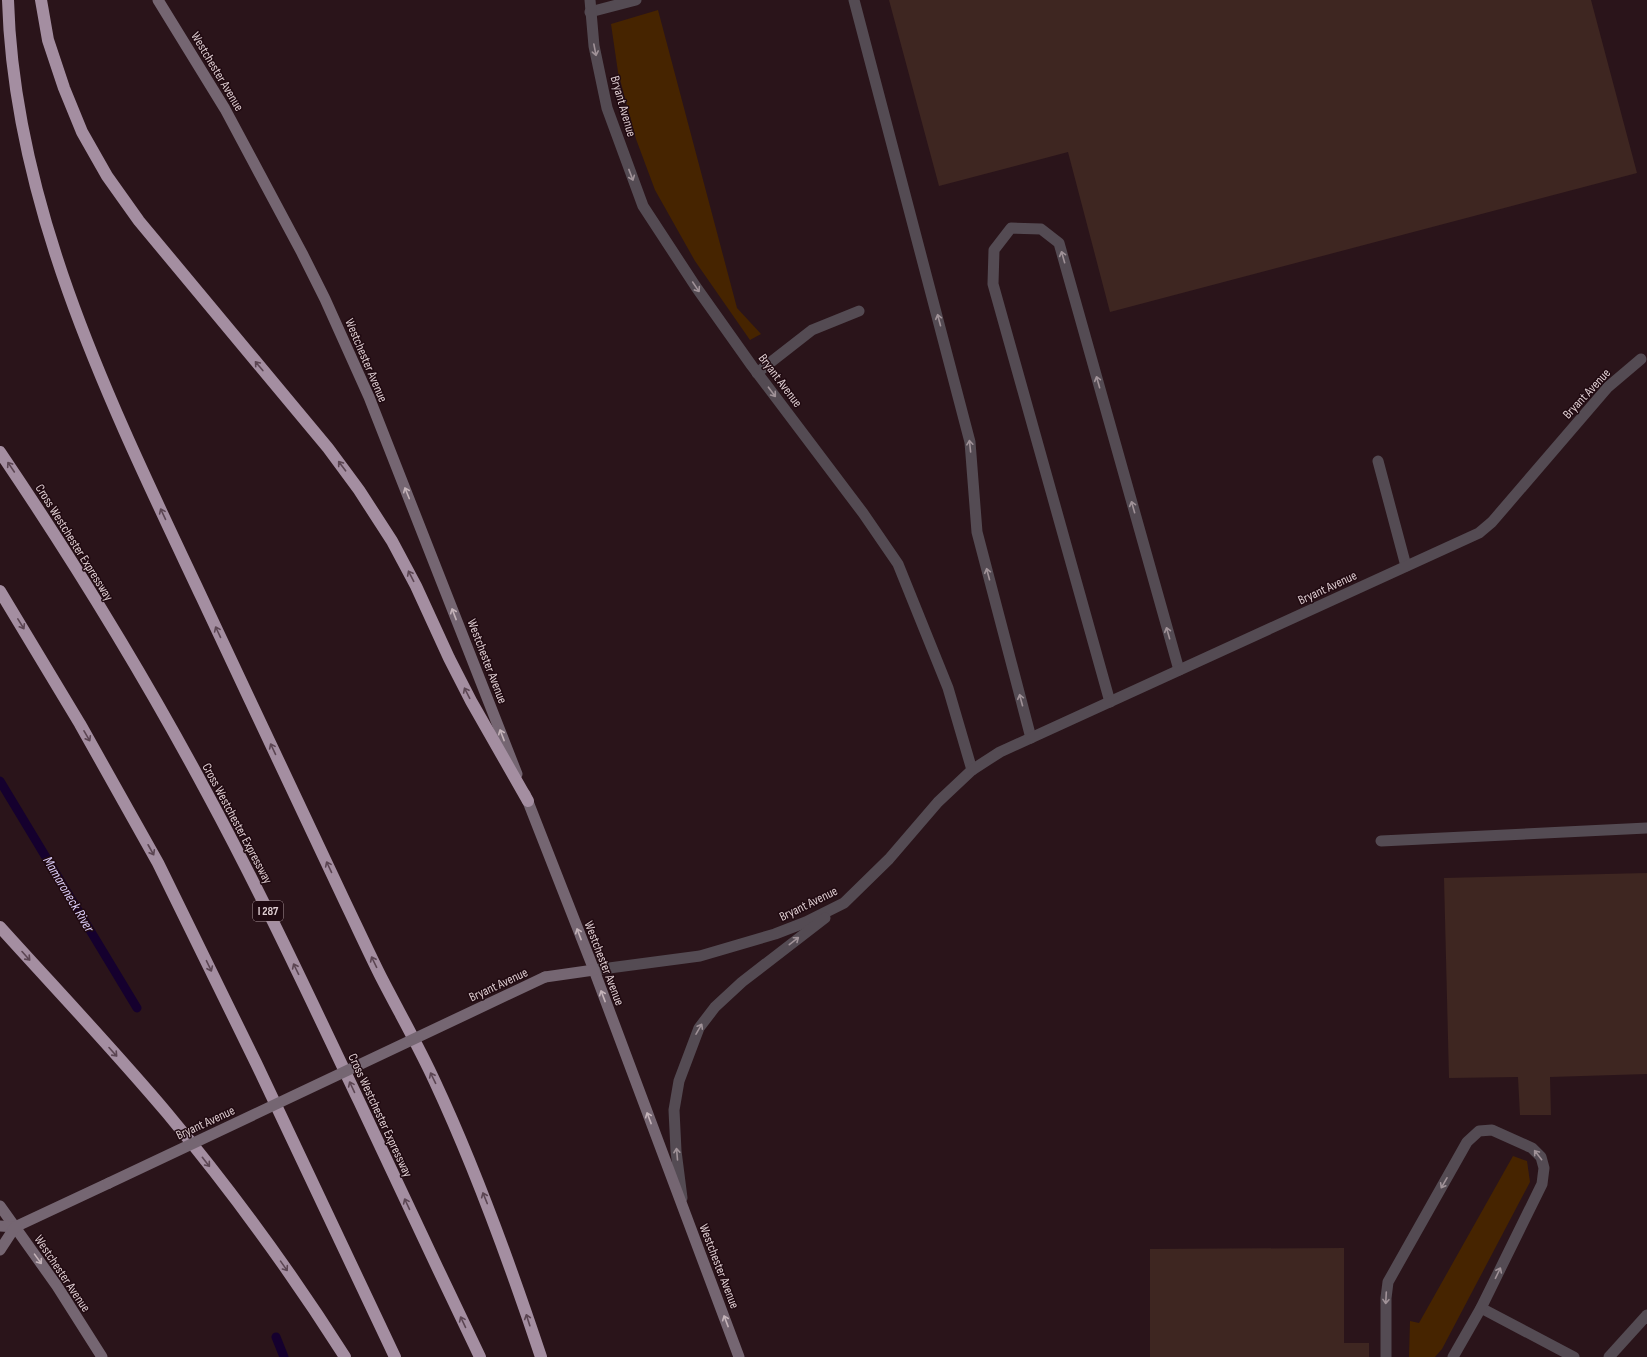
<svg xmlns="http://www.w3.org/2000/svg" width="1647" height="1357" font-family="'Sofia Sans Condensed',sans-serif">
<rect width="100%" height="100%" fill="#2a141a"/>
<g fill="#462400">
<path d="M658 10 737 308 761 334 750 340 695 261 655 190 636 139 618 72 611 24Z"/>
<path d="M1513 1156 1527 1161 1530 1182 1442 1349 1435 1357H1409L1410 1321 1419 1323Z"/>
</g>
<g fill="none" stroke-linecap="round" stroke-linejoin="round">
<g stroke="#15002e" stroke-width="9">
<path d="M0 781 137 1008"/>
<path d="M276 1337 284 1357"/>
</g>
</g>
<g fill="#3e2621">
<path d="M889 0H1591L1637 173 1110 312 1068 152 939 186Z"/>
<path d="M1647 873V1074L1550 1077 1551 1115H1520L1518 1077 1449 1078 1444 878Z"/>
<path d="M1344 1248V1343H1369V1357H1150V1249Z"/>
</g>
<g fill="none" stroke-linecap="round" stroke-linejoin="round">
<g stroke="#544b53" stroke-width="11">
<path d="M854 0 970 442 977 532 1031 738"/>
<path d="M590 12 636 0"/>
<path d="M757 373 812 330 859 311"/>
<path d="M1378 461 1406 566"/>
<path d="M1110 702 993 284 994 250 1011 228 1041 229 1059 243 1179 670"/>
<path d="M1381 841 1647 828"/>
<path d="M1481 1308 1574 1357"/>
<path d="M1386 1357V1298L1388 1282 1467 1142 1479 1131 1492 1130 1532 1148 1541 1157 1544 1168 1542 1184 1481 1308 1453 1357"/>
</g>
<g stroke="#544b53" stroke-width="11">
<path d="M590 0 594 46 607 108 643 206 696 287 752 366 863 513 898 564 948 688 972 770"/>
<path d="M594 970 700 956 775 934 806 922 844 903 889 859 938 802 972 770 1000 752 1479 533 1492 522 1608 387 1641 359"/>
<path d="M682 1198 676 1151 674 1110 679 1081 699 1028 715 1007 742 982 825 918"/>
<path d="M1609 1357 1647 1315"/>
</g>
<g stroke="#756672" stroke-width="11">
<path d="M158 0 225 109 302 253 325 299 369 397 517 774"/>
<path d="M525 794 594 970 739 1357"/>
<path d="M545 977 594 970"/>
<path d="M0 1206 57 1286 102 1357"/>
<path d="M0 1226 15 1227"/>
<path d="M0 1250 15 1227 109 1183"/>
</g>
<g stroke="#a48ea1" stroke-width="12">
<path d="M8 0C14 211 114 411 202 598 250 700 298 803 346 904 358 929 369 953 381 977 399 1012 419 1047 435 1082 477 1172 510 1264 541 1357"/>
<path d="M41 0 48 40 64 88 82 132 107 176 139 221 328 448 359 490 392 541 416 586 449 658 471 701 528 801"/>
<path d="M0 452C75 563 145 677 208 795 262 895 310 998 359 1101 399 1186 439 1272 480 1357"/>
<path d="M0 591 80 724 158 863 256 1063 395 1357"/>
<path d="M0 927C56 989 113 1049 167 1113 232 1191 291 1272 345 1357"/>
</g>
<path stroke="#756672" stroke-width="11" d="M109 1183 545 977"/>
</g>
<defs><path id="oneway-shaft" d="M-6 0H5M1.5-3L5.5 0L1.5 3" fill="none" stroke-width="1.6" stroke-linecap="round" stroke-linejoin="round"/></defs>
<g stroke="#a09298">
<use href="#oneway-shaft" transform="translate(595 50) rotate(79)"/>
<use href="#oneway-shaft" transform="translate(631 175) rotate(69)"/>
<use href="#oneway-shaft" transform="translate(1063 257) rotate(-106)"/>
<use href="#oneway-shaft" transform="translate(696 287) rotate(56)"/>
<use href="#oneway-shaft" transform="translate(939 320) rotate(-105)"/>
<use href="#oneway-shaft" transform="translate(1098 382) rotate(-106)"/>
<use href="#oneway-shaft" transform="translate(772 392) rotate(53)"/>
<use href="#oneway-shaft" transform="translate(970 446) rotate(-96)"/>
<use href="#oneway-shaft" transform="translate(1133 507) rotate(-106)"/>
<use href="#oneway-shaft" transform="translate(988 574) rotate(-105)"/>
<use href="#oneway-shaft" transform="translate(1168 633) rotate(-106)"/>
<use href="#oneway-shaft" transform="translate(1021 700) rotate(-105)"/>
<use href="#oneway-shaft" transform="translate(794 941) rotate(-38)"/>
<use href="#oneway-shaft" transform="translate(699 1029) rotate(-60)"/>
<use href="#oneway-shaft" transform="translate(677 1154) rotate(-95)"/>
<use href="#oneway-shaft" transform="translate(1538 1155) rotate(-128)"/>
<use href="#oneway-shaft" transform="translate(1444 1183) rotate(120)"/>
<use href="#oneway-shaft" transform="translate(1498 1273) rotate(-64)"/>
<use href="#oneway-shaft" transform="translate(1386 1298) rotate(93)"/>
</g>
<g stroke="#5b4552">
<use href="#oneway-shaft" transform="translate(259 366) rotate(-130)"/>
<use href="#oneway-shaft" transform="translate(342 466) rotate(-127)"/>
<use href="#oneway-shaft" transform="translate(11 467) rotate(-124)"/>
<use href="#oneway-shaft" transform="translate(163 514) rotate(-115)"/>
<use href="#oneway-shaft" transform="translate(411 576) rotate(-117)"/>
<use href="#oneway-shaft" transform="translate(21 624) rotate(58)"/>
<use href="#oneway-shaft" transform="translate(218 632) rotate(-115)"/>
<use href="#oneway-shaft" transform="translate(467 693) rotate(-117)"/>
<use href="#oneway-shaft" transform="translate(87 736) rotate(60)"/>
<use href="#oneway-shaft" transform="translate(273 749) rotate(-115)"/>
<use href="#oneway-shaft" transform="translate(151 850) rotate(61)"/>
<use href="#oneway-shaft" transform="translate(329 867) rotate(-115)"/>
<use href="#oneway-shaft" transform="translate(26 956) rotate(48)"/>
<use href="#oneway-shaft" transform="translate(374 962) rotate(-116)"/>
<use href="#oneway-shaft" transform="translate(209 966) rotate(64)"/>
<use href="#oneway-shaft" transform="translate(296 969) rotate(-116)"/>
<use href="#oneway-shaft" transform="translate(113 1052) rotate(48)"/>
<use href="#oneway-shaft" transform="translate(433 1078) rotate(-116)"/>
<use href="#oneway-shaft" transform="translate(352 1087) rotate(-115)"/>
<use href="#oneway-shaft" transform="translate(206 1162) rotate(52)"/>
<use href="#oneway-shaft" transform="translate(485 1198) rotate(-112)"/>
<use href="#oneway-shaft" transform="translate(407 1204) rotate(-115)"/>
<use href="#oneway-shaft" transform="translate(284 1266) rotate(55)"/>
<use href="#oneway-shaft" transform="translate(528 1320) rotate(-108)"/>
<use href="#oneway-shaft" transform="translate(463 1322) rotate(-115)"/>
</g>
<g stroke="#c4b3b9">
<use href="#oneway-shaft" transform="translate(407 493) rotate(-112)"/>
<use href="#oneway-shaft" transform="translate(454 614) rotate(-111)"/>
<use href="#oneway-shaft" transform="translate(502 735) rotate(-111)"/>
<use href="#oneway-shaft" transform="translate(579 934) rotate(-111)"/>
<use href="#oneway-shaft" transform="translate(603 996) rotate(-111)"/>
<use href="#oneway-shaft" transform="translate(649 1118) rotate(-111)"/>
<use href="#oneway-shaft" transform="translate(38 1259) rotate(54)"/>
<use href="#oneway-shaft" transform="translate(726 1321) rotate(-111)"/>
</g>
<g text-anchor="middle" stroke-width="3" stroke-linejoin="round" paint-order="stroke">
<rect fill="#200a11" stroke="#a59297" stroke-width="1" x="253" y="901" width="30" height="20" rx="3"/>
<g font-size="12" font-weight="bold" fill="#decdd1">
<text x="268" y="915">I 287</text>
</g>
<g font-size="13" fill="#decdd1" stroke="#200a11">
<text transform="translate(218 71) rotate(59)" y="5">Westchester Avenue</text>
<text transform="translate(624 106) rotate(74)" y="5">Bryant Avenue</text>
<text transform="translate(367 360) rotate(67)" y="5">Westchester Avenue</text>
<text transform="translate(781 380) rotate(53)" y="5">Bryant Avenue</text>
<text transform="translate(1586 393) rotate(-47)" y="5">Bryant Avenue</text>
<text transform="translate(75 542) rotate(58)" y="5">Cross Westchester Expressway</text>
<text transform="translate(1327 587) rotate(-25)" y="5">Bryant Avenue</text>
<text transform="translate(488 661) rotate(69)" y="5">Westchester Avenue</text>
<text transform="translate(238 823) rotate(62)" y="5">Cross Westchester Expressway</text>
<text transform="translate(808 903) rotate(-26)" y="5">Bryant Avenue</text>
<text transform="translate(605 963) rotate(69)" y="5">Westchester Avenue</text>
<text transform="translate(498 984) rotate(-25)" y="5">Bryant Avenue</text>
<text transform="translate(381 1115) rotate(65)" y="5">Cross Westchester Expressway</text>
<text transform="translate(205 1122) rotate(-25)" y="5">Bryant Avenue</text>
<text transform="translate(720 1266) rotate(69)" y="5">Westchester Avenue</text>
<text transform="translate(63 1273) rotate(56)" y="5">Westchester Avenue</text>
</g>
<g font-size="14" font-style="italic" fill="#daccf7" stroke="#200a11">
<text transform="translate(69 894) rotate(59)" y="5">Mamaroneck River</text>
</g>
</g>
</svg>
